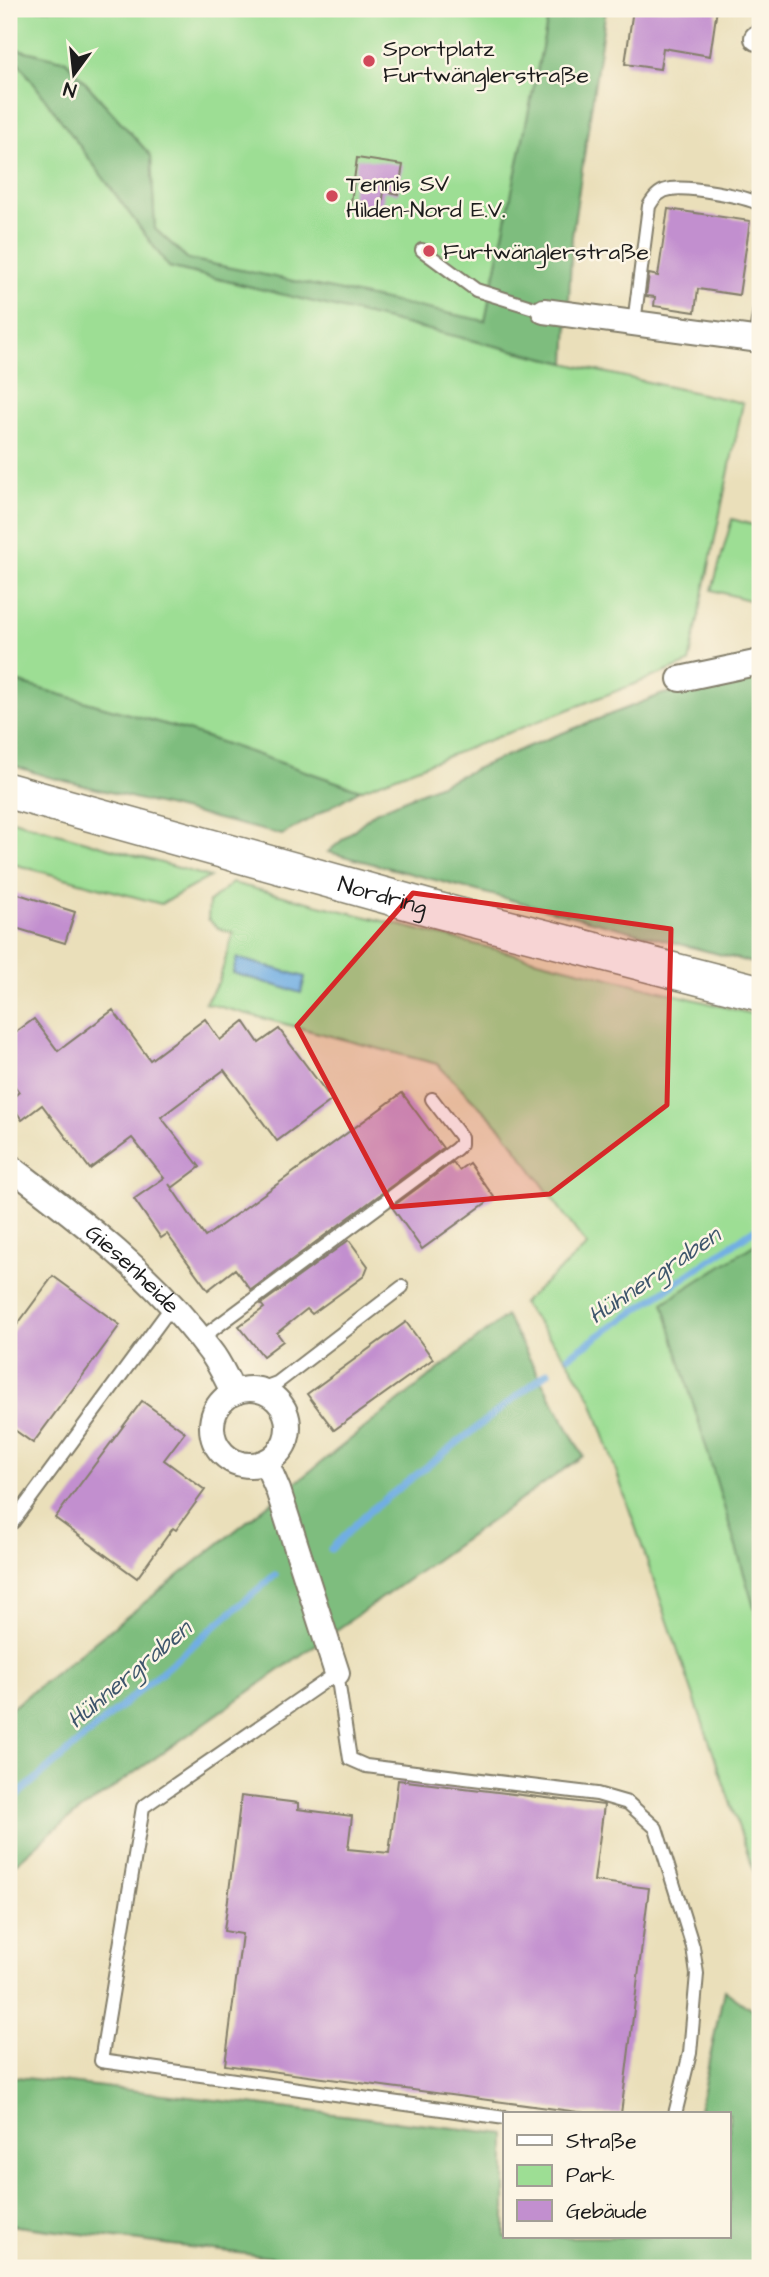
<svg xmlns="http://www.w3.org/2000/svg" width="769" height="2277" font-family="'Architects Daughter',sans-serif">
<rect width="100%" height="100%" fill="#fcf5e5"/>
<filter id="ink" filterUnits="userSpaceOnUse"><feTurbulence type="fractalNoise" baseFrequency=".0143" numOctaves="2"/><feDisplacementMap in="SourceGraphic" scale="14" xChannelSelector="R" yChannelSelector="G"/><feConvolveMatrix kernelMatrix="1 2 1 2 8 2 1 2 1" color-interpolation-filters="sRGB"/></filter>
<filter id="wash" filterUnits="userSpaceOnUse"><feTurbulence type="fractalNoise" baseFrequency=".00686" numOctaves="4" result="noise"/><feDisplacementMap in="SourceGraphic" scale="28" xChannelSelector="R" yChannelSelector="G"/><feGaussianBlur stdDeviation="1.57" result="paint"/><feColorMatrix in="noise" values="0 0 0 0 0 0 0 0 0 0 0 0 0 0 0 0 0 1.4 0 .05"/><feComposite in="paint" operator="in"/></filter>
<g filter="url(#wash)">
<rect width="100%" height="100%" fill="#eadfba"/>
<g fill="#9dde94" stroke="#5c7d58" stroke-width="2">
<path d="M9 9H550L485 322 188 259 155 229 151 156 66 61 9 47Z"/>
<path d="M9 53 13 55 169 267 598 371 743 403 689 663 360 790 185 730 9 680Z"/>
<path d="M732 519 760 527V603L712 590Z"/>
<path d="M9 819 210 877 161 904 9 863Z"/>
<path d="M232 883 760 1016V1241L664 1304 760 1627V1889L591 1398 569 1362 522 1303 587 1246 503 1130 437 1064 205 1003 219 981 233 933 218 928 208 919 209 902Z"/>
</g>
<g fill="#7ebd7e" stroke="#4d6c4d" stroke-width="2">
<path d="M550 9H606L572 236 566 363 169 267 13 55 9 53V47L66 61 151 156 155 229 188 259 485 321Z"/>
<path d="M9 680 185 730 360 790 282 835 45 776 9 764Z"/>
<path d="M760 680V965L328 852 375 812 529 746 663 694Z"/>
<path d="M760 1241V1627L663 1303Z"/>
<path d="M506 1316 583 1456 56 1828 9 1869V1710Z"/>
<path d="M724 1990 760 2016V2268H360L9 2225V2076L505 2134V2237H729V2114H698Z"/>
</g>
<path fill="#71aee3" stroke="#466580" stroke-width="2" d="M237 958 305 977 301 993 233 973Z"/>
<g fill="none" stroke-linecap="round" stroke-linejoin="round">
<g stroke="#71aee3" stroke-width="7">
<path d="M569 1356 760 1226"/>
<path d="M331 1549 366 1514 548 1372"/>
<path d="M9 1802 275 1575"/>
</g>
</g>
<g id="blocks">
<g fill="#c28fcf">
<path d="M633 9H717L710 56 663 48 660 69 625 64Z"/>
<path d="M357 158 403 165 398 194 384 191 381 214 350 210Z"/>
<path d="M668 209 750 221 739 295 698 289 695 312 654 306 655 297 646 296 649 274 658 276Z"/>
<path d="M9 891 75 912 65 943 9 926Z"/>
<path d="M113 1010 150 1060 205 1019 220 1040 244 1021 259 1043 279 1029 332 1100 277 1141 224 1070 161 1117 200 1167 172 1188 169 1184 205 1237 402 1093 443 1148 251 1290 235 1269 208 1290 167 1234 161 1238 134 1199 164 1178 132 1138 90 1169 42 1105 22 1120 9 1101 19 1092 9 1078V1037L34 1019 58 1051Z"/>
<path d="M453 1162 459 1170 469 1163 494 1197 422 1249 392 1207Z"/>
<path d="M349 1240 368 1266 364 1276 312 1314 307 1309 277 1333 283 1341 263 1356 239 1326 264 1308 261 1304Z"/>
<path d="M53 1276 120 1325 33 1443 9 1426V1336Z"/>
<path d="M406 1322 433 1359 334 1430 307 1394Z"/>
<path d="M142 1401 185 1432 164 1460 205 1490 176 1530 173 1528 137 1578 55 1518Z"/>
<path d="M398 1780 604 1805 594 1881 649 1888 621 2114H593L225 2065 242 1934 224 1931 241 1796 298 1803V1809L352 1816 348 1849 389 1853Z"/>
</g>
</g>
</g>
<g filter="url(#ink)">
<use href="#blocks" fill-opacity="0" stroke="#837e6b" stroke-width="2"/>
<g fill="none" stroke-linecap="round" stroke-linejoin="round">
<g stroke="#837e6b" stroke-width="16">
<g id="service">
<path d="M422 250 476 290 544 311"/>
<path d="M634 323 649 206C654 197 660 190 671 189 689 186 744 196 760 204"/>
<path d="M755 340 760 307"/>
<path d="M200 1339 456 1149 461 1144V1137L432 1099"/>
<path d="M258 1390 277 1383 402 1287"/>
<path d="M9 1519 13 1522 172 1306"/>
<path d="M505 2118 101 2061 143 1807 337 1673 350 1759 366 1766 597 1794 628 1803 656 1828 693 1947 697 1974 690 2053 675 2114"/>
</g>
</g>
<g stroke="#837e6b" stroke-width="28">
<g id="minor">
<path d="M757 38H760"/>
<path d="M544 311 760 340"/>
<path d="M680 679 760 662"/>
<path id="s1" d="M9 1166C82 1221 155 1277 210 1351 220 1363 226 1379 234 1393"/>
<circle cx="250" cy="1427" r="38"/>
<path d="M266 1462 278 1490 337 1673"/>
</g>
</g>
<g stroke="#837e6b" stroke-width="38">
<g id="secondary">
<path id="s2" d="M9 791 437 910 760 993"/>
</g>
</g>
<use href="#service" stroke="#fff" stroke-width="12"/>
<use href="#minor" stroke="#fff" stroke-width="24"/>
<use href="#secondary" stroke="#fff" stroke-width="35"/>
</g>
</g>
<path fill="#d62828" fill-opacity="0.2" stroke="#d62828" stroke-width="5" stroke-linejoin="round" d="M413 893 671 929 667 1105 550 1194 393 1207 297 1026Z"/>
<g fill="#d1495b" stroke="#fcf5e5" stroke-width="2.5">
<circle cx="369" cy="61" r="7"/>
<circle cx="332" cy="196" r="7"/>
<circle cx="429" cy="251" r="7"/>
</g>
<g text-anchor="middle" stroke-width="5" stroke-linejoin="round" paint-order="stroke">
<g font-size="23" fill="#1c1c1c" stroke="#fcf5e5" text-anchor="start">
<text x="383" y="56">Sportplatz<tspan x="383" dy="26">Furtwänglerstraße</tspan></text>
<text x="346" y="191">Tennis SV<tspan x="346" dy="26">Hilden-Nord E.V.</tspan></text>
<text x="443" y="259">Furtwänglerstraße</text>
</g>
<g font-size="23" fill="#1c1c1c" stroke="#fcf5e5">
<text dy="8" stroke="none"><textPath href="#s2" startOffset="388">Nordring</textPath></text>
<text dy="8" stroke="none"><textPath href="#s1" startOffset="161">Giesenheide</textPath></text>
</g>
<g font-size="24" font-style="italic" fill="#3e566c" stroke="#fcf5e5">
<text transform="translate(654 1275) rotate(-34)" y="8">Hühnergraben</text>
<text transform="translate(129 1674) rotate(-40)" y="8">Hühnergraben</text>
</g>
</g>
<rect width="769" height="2277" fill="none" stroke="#fcf5e5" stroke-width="35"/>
<rect x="503" y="2112" width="228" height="126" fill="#fcf5e5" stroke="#a29e95" stroke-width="2"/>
<rect x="517" y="2135" width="35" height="10" fill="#ffffff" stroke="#a29e95" stroke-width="2"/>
<text x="566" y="2148" font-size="21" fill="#1c1c1c">Straße</text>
<rect x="517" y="2165" width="35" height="21" fill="#9dde94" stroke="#a29e95" stroke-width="2"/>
<text x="566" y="2182" font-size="21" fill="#1c1c1c">Park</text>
<rect x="517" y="2200" width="35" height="21" fill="#c28fcf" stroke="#a29e95" stroke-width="2"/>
<text x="566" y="2218" font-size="21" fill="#1c1c1c">Gebäude</text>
<g transform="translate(74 74) rotate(195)" stroke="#fcf5e5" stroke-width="5" paint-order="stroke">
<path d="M0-5L12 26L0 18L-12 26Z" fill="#1c1c1c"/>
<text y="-10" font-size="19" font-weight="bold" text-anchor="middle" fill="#1c1c1c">N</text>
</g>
</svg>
